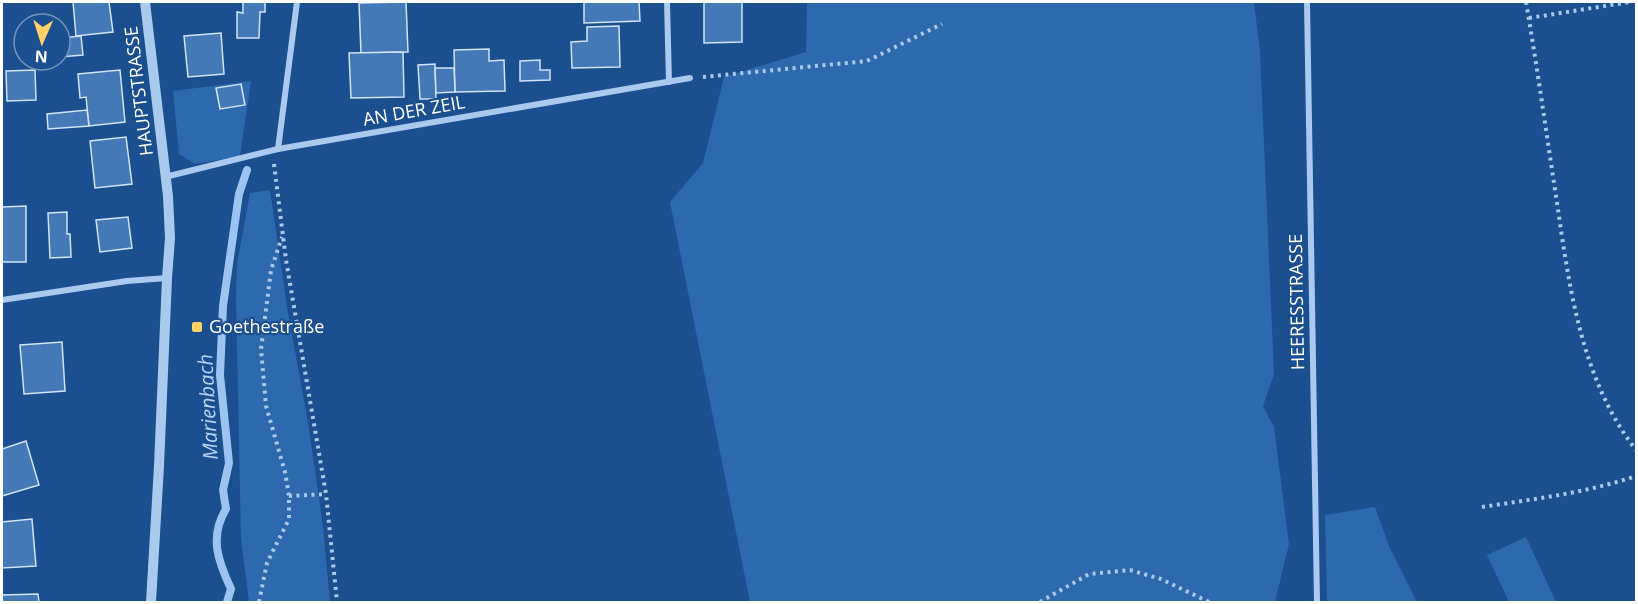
<svg xmlns="http://www.w3.org/2000/svg" width="1638" height="604" font-family="'Open Sans',sans-serif">
<rect width="100%" height="100%" fill="#1b4f8f"/>
<g fill="#2e69ad">
<path d="M807 2H1254L1260 52 1274 374 1263 406 1274 427 1289 544 1275 602H750L670 202 703 163 724 77 806 52Z"/>
<path d="M251 81 240 156 195 164 179 154 173 91Z"/>
<path d="M270 190 287 307 308 422 323 526 330 602H249L241 539 236 296 237 264 250 193Z"/>
<path d="M1375 507 1389 546 1417 602H1327L1325 515Z"/>
<path d="M1526 537 1556 602H1509L1487 555Z"/>
</g>
<g fill="none" stroke-linecap="round" stroke-linejoin="round">
<path stroke="#9cc4f0" stroke-width="8" d="M227 602 231 589C218 561 209 537 226 509L223 490 229 463 220 375 223 306 239 194 247 170"/>
</g>
<g fill="#4478b7" stroke="#cfe3fa" stroke-width="1.5">
<path d="M73 2H109L113 32 76 36Z"/>
<path d="M243 2H265V12H260L259 38H237V12L243 13Z"/>
<path d="M406 2 408 52 361 53 359 3Z"/>
<path d="M584 2H639L640 21 584 23Z"/>
<path d="M704 2H742V42L704 43Z"/>
<path d="M619 26 620 67 572 68 571 42 587 41V27Z"/>
<path d="M221 33 224 74 188 77 184 36Z"/>
<path d="M81 36 83 55 60 57V38Z"/>
<path d="M489 49V61L504 60 505 91 455 92 454 50Z"/>
<path d="M403 52 404 97 351 98 349 53Z"/>
<path d="M540 60V70H550V80L520 81V61Z"/>
<path d="M435 64 436 99H420L418 65Z"/>
<path d="M435 68H454L455 92 436 93Z"/>
<path d="M35 70 36 100 7 101 6 71Z"/>
<path d="M120 70 125 122 89 126 86 97 80 98 78 74Z"/>
<path d="M241 84 245 105 220 109 216 88Z"/>
<path d="M87 110 89 126 48 129 47 114Z"/>
<path d="M126 137 132 184 95 188 90 141Z"/>
<path d="M26 206V262H2V207Z"/>
<path d="M67 212V234H70L71 257 50 258 48 213Z"/>
<path d="M128 217 132 248 100 252 96 220Z"/>
<path d="M62 342 65 391 24 394 20 345Z"/>
<path d="M26 441 39 485 2 496V449Z"/>
<path d="M32 519 36 566 2 568V522Z"/>
<path d="M38 594 39 602H2V595Z"/>
</g>
<g fill="none" stroke-linecap="round" stroke-linejoin="round">
<g stroke="#a9c9ee" stroke-width="4" stroke-dasharray="3 4.5" stroke-linecap="butt">
<path d="M1526 2C1537 66 1546 131 1556 196 1569 284 1580 378 1636 450"/>
<path d="M1529 18 1630 2"/>
<path d="M703 77 867 61 942 24"/>
<path d="M274 164 286 260 326 494 337 602"/>
<path d="M289 496 326 494"/>
<path d="M1482 507C1534 499 1586 493 1636 476"/>
<path d="M259 602 267 563 289 519V496L285 472 266 406 261 349 271 270 282 237"/>
<path d="M1040 602 1089 574 1130 570 1161 579 1209 602"/>
</g>
<g stroke="#a9c9ee" stroke-width="6">
<path d="M667 2 669 82"/>
<path d="M1307 2 1317 602"/>
<path d="M278 149 297 2"/>
<path d="M165 177 278 149 690 78"/>
<path d="M2 300 127 281 167 278"/>
</g>
<path stroke="#a9c9ee" stroke-width="10" d="M145 2 168 196 170 238 167 278 159 466 151 602"/>
</g>
<rect fill="#ffd166" stroke="#1b4f8f" stroke-width="2" x="191" y="321" width="12" height="12" rx="3"/>
<g text-anchor="middle" stroke-width="4.5" stroke-linejoin="round" paint-order="stroke">
<g font-size="18" fill="#fff" stroke="#1b4f8f">
<text transform="translate(139 91) rotate(-97)" y="6">HAUPTSTRASSE</text>
<text transform="translate(414 111) rotate(-10)" y="6">AN DER ZEIL</text>
<text transform="translate(1297 302) rotate(-91)" y="6">HEERESSTRASSE</text>
</g>
<g font-size="18" fill="#fff" stroke="#1b4f8f" text-anchor="start">
<text x="209" y="333">Goethestraße</text>
</g>
<g font-size="20" font-style="italic" fill="#b5d3f5" stroke="#1b4f8f">
<text transform="translate(208 407) rotate(-93)" y="7">Marienbach</text>
</g>
</g>
<rect width="1638" height="604" fill="none" stroke="#ffffff" stroke-width="6"/>
<g transform="translate(42 42) rotate(183)"><circle r="28" fill="#1b4f8f" stroke="#7695bc" stroke-width="1.5"/>
<path d="M0-4.5L10 22L0 15L-10 22Z" fill="#ffd166"/>
<text y="-9" font-size="16" font-weight="bold" text-anchor="middle" fill="#ffffff">N</text>
</g>
</svg>
